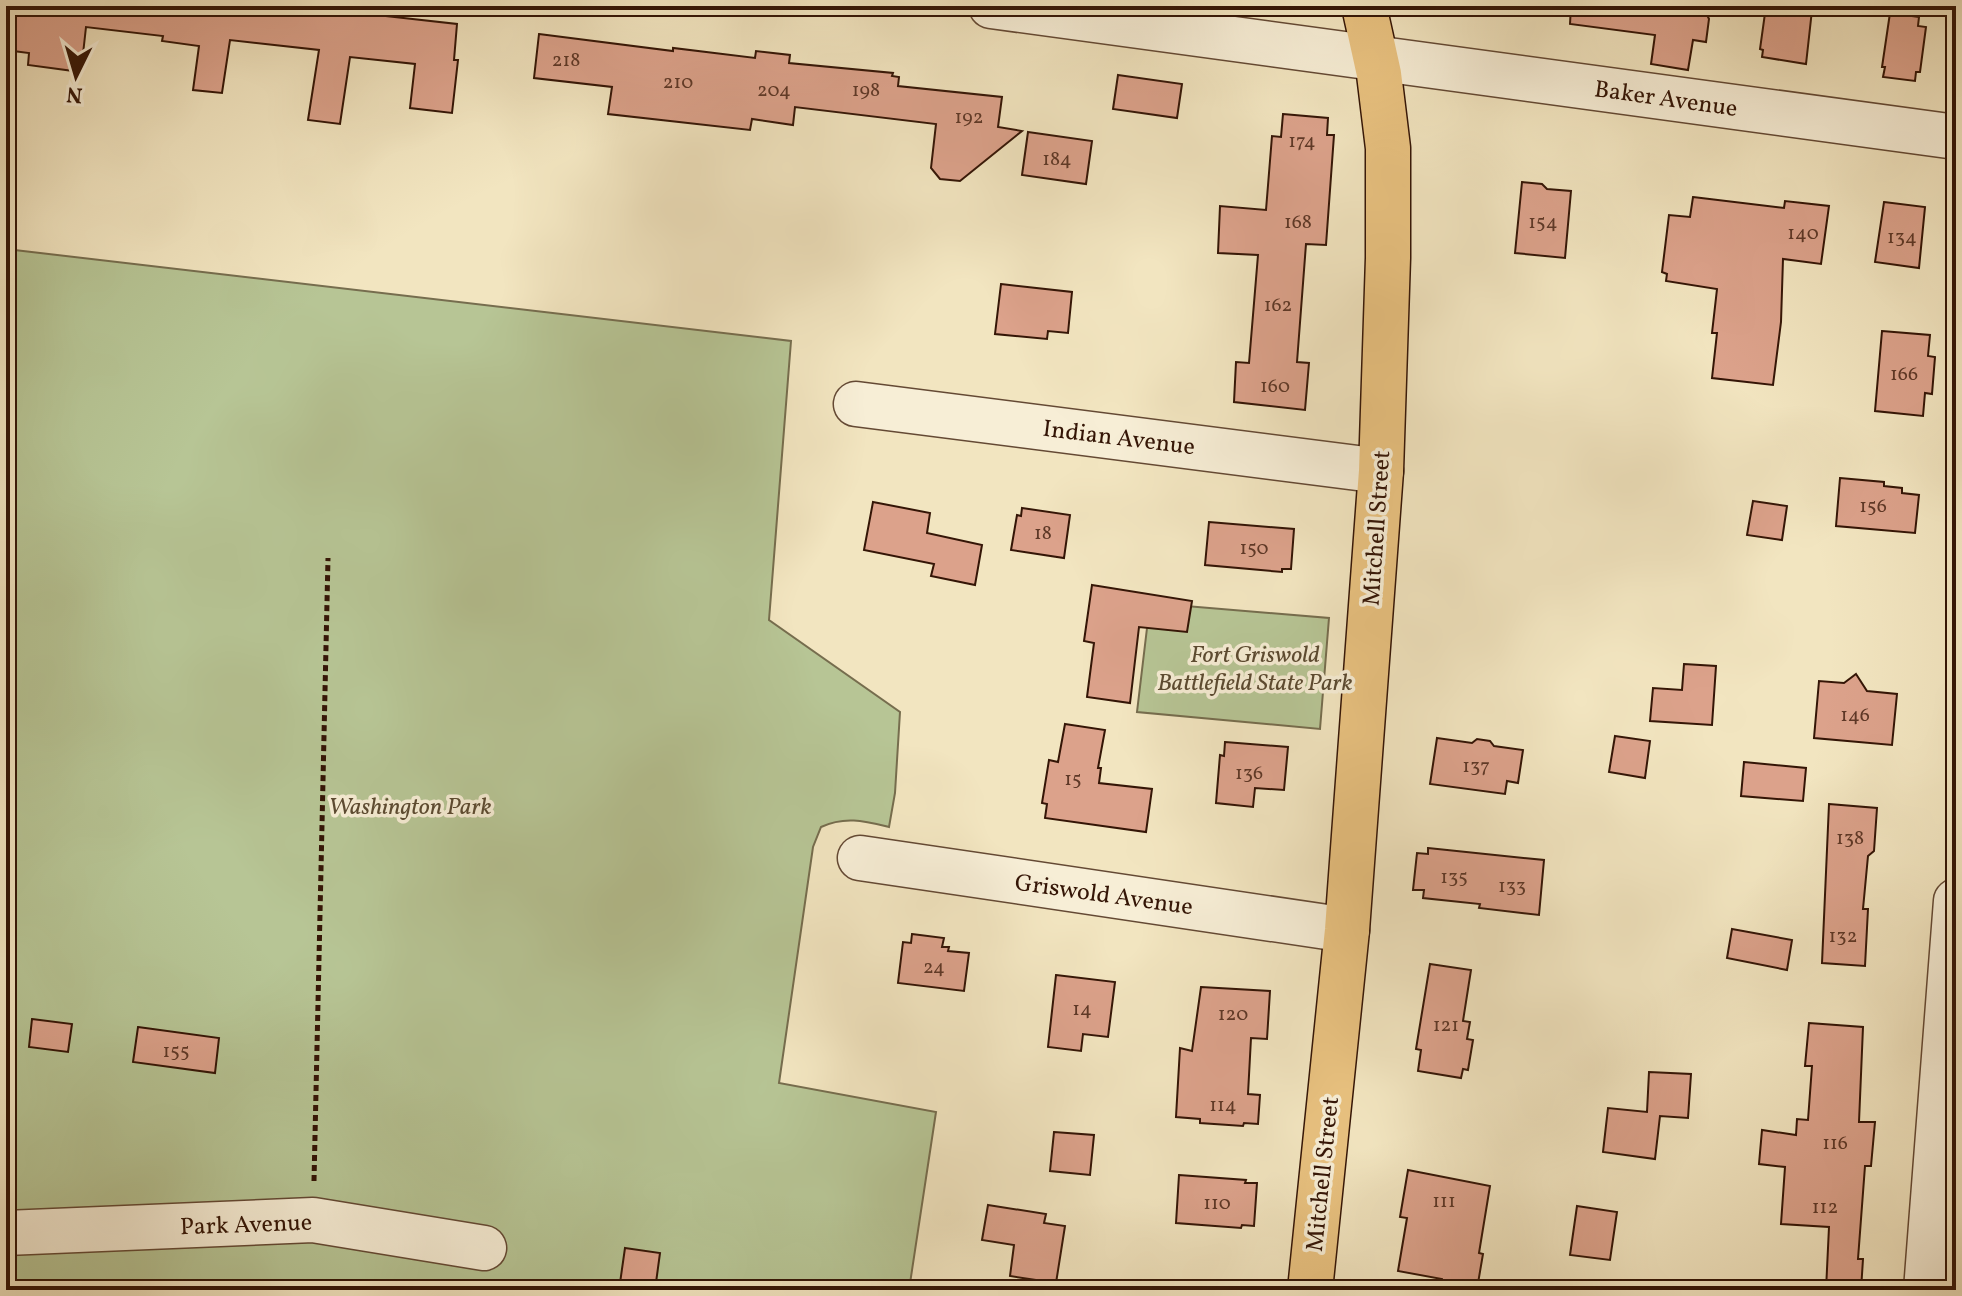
<svg xmlns="http://www.w3.org/2000/svg" width="1962" height="1296" font-family="Vollkorn,serif">
<rect width="100%" height="100%" fill="#f2e5c0"/>
<filter id="stains"><feTurbulence type="fractalNoise" baseFrequency=".0025" numOctaves="4"/><feColorMatrix values="0 0 0 0 .2 0 0 0 0 .09 0 0 0 0 .02 0 0 0 .5 -.17"/></filter>
<radialGradient id="worn" r=".72"><stop offset=".6" stop-color="#630" stop-opacity="0"/><stop offset="1" stop-color="#630" stop-opacity=".3"/></radialGradient>
<g fill="#b7c595" stroke="#766d4e" stroke-width="2">
<path d="M6 249 791 341 769 620 900 712 895 793 889 827C864 821 845 816 821 827L813 847 779 1083 936 1112 909 1290H6Z"/>
<path d="M1150 603 1329 618 1320 729 1137 712Z"/>
</g>
<g fill="#dca28b" stroke="#341506" stroke-width="2">
<path d="M6 6 36 9 37 6H341L340 11 457 24 454 60H458L452 113 410 108 415 64 350 57 340 124 308 120 319 50 230 40 222 93 193 90 199 46 162 41 163 36 86 27 81 72 28 65 29 53 6 50Z"/>
<path d="M1571 6H1703L1709 19 1706 42 1693 40 1688 70 1651 64 1655 35 1570 24Z"/>
<path d="M1766 6 1812 10 1806 64 1762 57 1763 50 1760 49Z"/>
<path d="M1890 13 1919 17 1918 26 1926 27 1920 72H1916L1915 81 1883 77 1885 67H1882Z"/>
<path d="M539 34 673 51V48L755 58 756 51 790 55 789 63 893 73 892 76 899 77 898 86 1002 97 998 127 1022 131 960 181 940 179 931 168 936 124 795 107 793 125 752 119 750 130 608 114 612 87 534 78Z"/>
<path d="M1118 75 1182 84 1177 118 1113 109Z"/>
<path d="M1283 114 1328 118 1327 135H1334L1326 245 1306 244 1297 362 1309 363 1305 410 1234 402 1236 362 1249 363 1258 255 1218 253 1220 206 1266 210 1272 136 1281 137Z"/>
<path d="M1028 132 1092 141 1086 184 1022 175Z"/>
<path d="M1522 182 1542 184 1547 189 1571 191 1565 258 1515 253Z"/>
<path d="M1693 197 1784 208 1785 201 1829 206 1821 264 1783 259 1781 322 1773 385 1712 378 1717 333H1712L1717 289 1666 281 1667 274 1662 272 1669 215 1690 217Z"/>
<path d="M1884 202 1925 207 1919 268 1875 262Z"/>
<path d="M1001 284 1072 292 1068 333 1048 331 1047 339 995 334Z"/>
<path d="M1882 331 1930 335 1928 356 1935 357 1932 394 1925 393 1923 416 1875 411Z"/>
<path d="M1840 478 1884 482V486L1902 488V493L1919 495 1915 533 1836 526Z"/>
<path d="M1753 501 1787 506 1782 540 1747 535Z"/>
<path d="M873 502 930 513 927 533 982 545 975 585 931 576 934 564 864 550Z"/>
<path d="M1022 508 1070 515 1064 558 1011 550 1017 515 1021 516Z"/>
<path d="M1209 522 1294 529 1291 569H1282V572L1205 565Z"/>
<path d="M1092 585 1192 601 1187 632 1139 627 1130 703 1087 697 1094 643 1084 641Z"/>
<path d="M1684 664 1716 666 1712 725 1650 721 1653 688 1682 690Z"/>
<path d="M1856 674 1867 691 1897 694 1892 745 1814 738 1819 681 1844 683Z"/>
<path d="M1065 724 1105 730 1098 768H1101L1099 783 1152 789 1146 832 1045 818 1047 804 1042 803 1049 760 1058 762Z"/>
<path d="M1615 736 1650 741 1645 778 1609 772Z"/>
<path d="M1437 738 1472 743 1477 739 1490 741 1494 746 1523 750 1518 783 1507 781 1505 794 1430 784Z"/>
<path d="M1225 742 1288 747 1284 790 1255 788 1253 807 1216 803 1220 755 1224 756Z"/>
<path d="M1744 762 1806 768 1803 801 1741 796Z"/>
<path d="M1829 804 1877 808 1874 851 1868 856 1863 909H1868L1865 966 1822 963Z"/>
<path d="M1428 848 1544 860 1539 915 1479 908 1480 904 1423 898 1424 890H1413L1417 853 1428 854Z"/>
<path d="M1732 929 1792 940 1787 970 1727 958Z"/>
<path d="M912 934 944 938 942 947H949L948 951 969 953 964 991 898 983 903 942 911 943Z"/>
<path d="M1430 964 1471 970 1463 1021 1470 1022 1467 1039 1473 1040 1468 1070 1463 1069 1461 1078 1418 1071 1421 1050 1416 1049Z"/>
<path d="M1056 975 1115 982 1108 1037 1083 1034 1081 1051 1048 1047Z"/>
<path d="M1201 987 1270 991 1267 1039 1251 1038 1248 1094 1260 1095 1258 1124 1244 1123 1243 1126 1200 1123V1119L1176 1117 1180 1048 1192 1051Z"/>
<path d="M32 1019 72 1024 68 1052 29 1047Z"/>
<path d="M1809 1023 1863 1027 1859 1122H1875L1871 1166H1865L1858 1259H1863L1861 1290H1826L1829 1227 1781 1224 1785 1167 1759 1164 1762 1130 1796 1135 1797 1119 1808 1120 1812 1066H1805Z"/>
<path d="M138 1027 219 1038 215 1073 133 1062Z"/>
<path d="M1649 1072 1691 1074 1688 1118 1660 1116 1655 1159 1603 1152 1608 1108 1647 1112Z"/>
<path d="M1054 1132 1094 1135 1090 1175 1050 1171Z"/>
<path d="M1408 1170 1490 1186 1479 1253 1483 1254 1477 1289 1442 1283V1279L1398 1271 1407 1218 1400 1217Z"/>
<path d="M1179 1175 1246 1180 1245 1183H1257L1254 1226 1242 1225 1241 1228 1176 1223Z"/>
<path d="M988 1205 1046 1214 1044 1223 1065 1226 1056 1283 1010 1276 1014 1245 982 1240Z"/>
<path d="M1577 1206 1617 1212 1610 1260 1570 1255Z"/>
<path d="M625 1248 660 1253 655 1290H619Z"/>
</g>
<g fill="none" stroke-linecap="round" stroke-linejoin="round">
<g stroke="#644934" stroke-width="47">
<g id="minor">
<path d="M991 6 1956 137"/>
<path d="M856 404 1381 471"/>
<path d="M860 858 1347 930"/>
<path d="M6 1233 313 1220 484 1248"/>
<path d="M1926 1290 1956 901"/>
</g>
</g>
<g stroke="#341506" stroke-width="47">
<path id="major" d="M1310 1290 1347 930 1381 471 1388 258V148L1379 74 1364 6"/>
</g>
<path stroke="#341506" stroke-width="5" stroke-dasharray="6 4" stroke-linecap="butt" d="M314 1181 328 558"/>
<use href="#minor" stroke="#f7eed6" stroke-width="44"/>
<use href="#major" stroke="#e9c280" stroke-width="44"/>
</g>
<g text-anchor="middle" stroke-width="7" stroke-linejoin="round" paint-order="stroke">
<g font-size="20" fill="#5e3827">
<text x="566" y="66">218</text>
<text x="678" y="88">210</text>
<text x="774" y="96">204</text>
<text x="866" y="96">198</text>
<text x="969" y="123">192</text>
<text x="1302" y="147">174</text>
<text x="1057" y="165">184</text>
<text x="1298" y="228">168</text>
<text x="1543" y="228">154</text>
<text x="1803" y="239">140</text>
<text x="1902" y="243">134</text>
<text x="1278" y="311">162</text>
<text x="1904" y="380">166</text>
<text x="1275" y="392">160</text>
<text x="1873" y="512">156</text>
<text x="1043" y="539">18</text>
<text x="1254" y="554">150</text>
<text x="1855" y="721">146</text>
<text x="1476" y="772">137</text>
<text x="1249" y="779">136</text>
<text x="1073" y="785">15</text>
<text x="1850" y="844">138</text>
<text x="1454" y="883">135</text>
<text x="1512" y="892">133</text>
<text x="1843" y="942">132</text>
<text x="934" y="973">24</text>
<text x="1082" y="1015">14</text>
<text x="1233" y="1020">120</text>
<text x="1446" y="1031">121</text>
<text x="176" y="1057">155</text>
<text x="1223" y="1111">114</text>
<text x="1835" y="1149">116</text>
<text x="1444" y="1207">111</text>
<text x="1217" y="1209">110</text>
<text x="1825" y="1213">112</text>
</g>
<g font-size="24" fill="#341506" stroke="#f7eed6">
<text transform="translate(1666 98) rotate(8)" y="8">Baker Avenue</text>
<text transform="translate(1119 437) rotate(7)" y="8">Indian Avenue</text>
<text transform="translate(1376 528) rotate(-86)" y="8">Mitchell Street</text>
<text transform="translate(1104 894) rotate(8)" y="8">Griswold Avenue</text>
<text transform="translate(1322 1174) rotate(-84)" y="8">Mitchell Street</text>
<text transform="translate(246 1224) rotate(-2)" y="8">Park Avenue</text>
</g>
<g font-size="24" font-style="italic" fill="#5b4a31" stroke="#f7eed6">
<text x="1255" y="662">Fort Griswold<tspan x="1255" dy="28">Battlefield State Park</tspan></text>
<text x="410" y="814">Washington Park</text>
</g>
</g>
<rect width="1962" height="1296" fill="none" stroke="#f2e5c0" stroke-width="32"/>
<rect x="8" y="8" width="1946" height="1280" fill="none" stroke="#341506" stroke-width="4"/>
<rect x="16" y="16" width="1930" height="1264" fill="none" stroke="#341506" stroke-width="2"/>
<g transform="translate(76 76) rotate(185)" stroke="#f7eed6" stroke-width="6" paint-order="stroke">
<path d="M0-6L14 30L0 20L-14 30Z" fill="#341506"/>
<text y="-12" font-size="22" font-weight="bold" text-anchor="middle" fill="#341506">N</text>
</g>
<rect width="100%" height="100%" filter="url(#stains)"/>
<rect width="100%" height="100%" fill="url(#worn)"/>
</svg>
